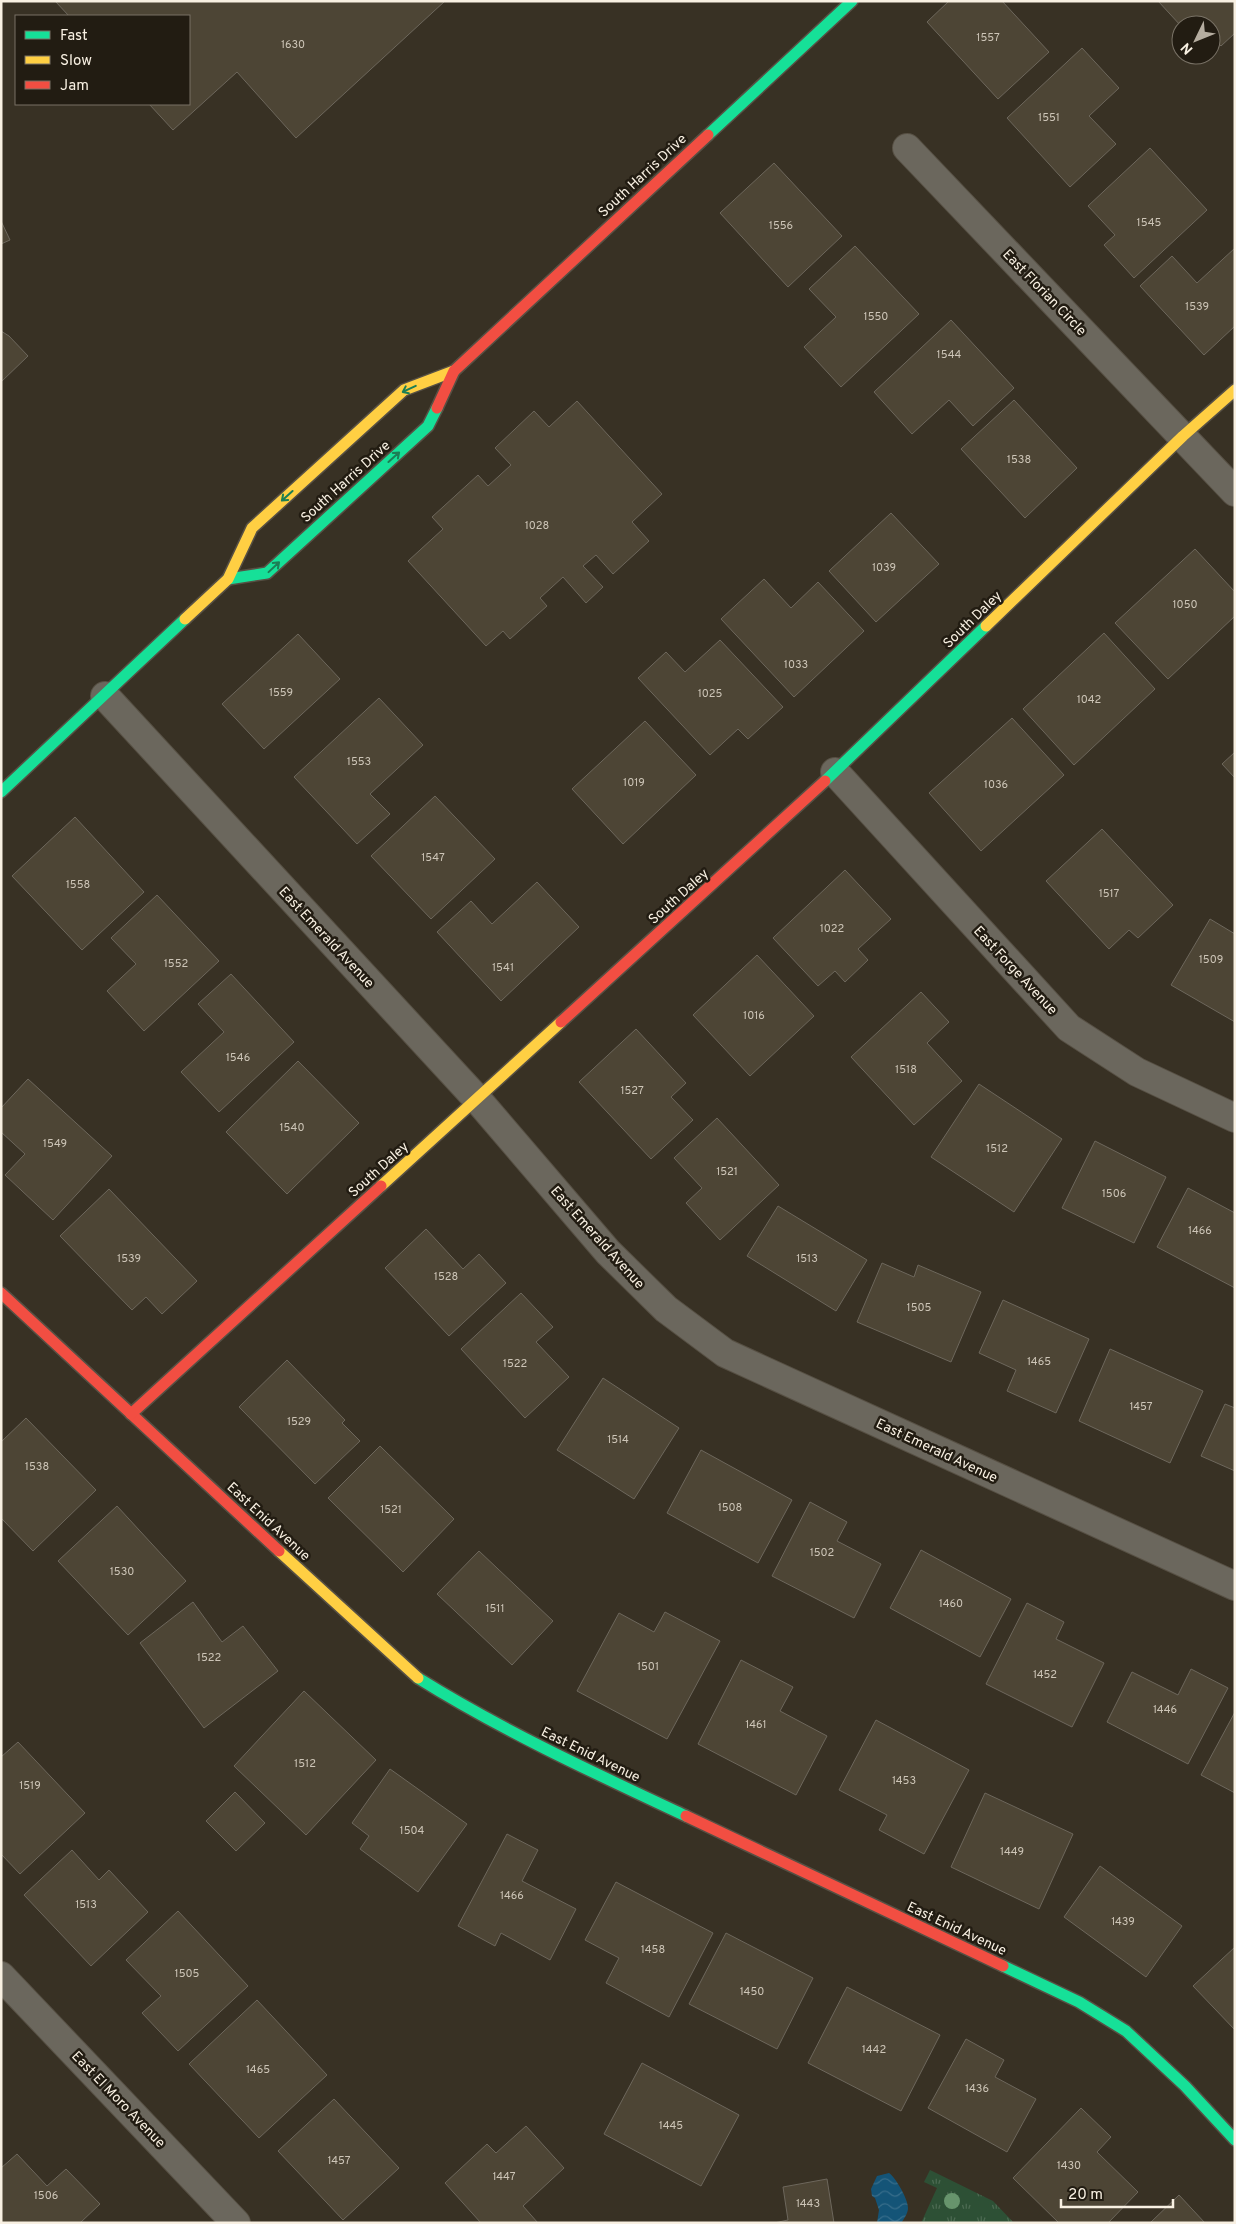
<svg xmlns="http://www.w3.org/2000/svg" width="1236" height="2224" font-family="Overpass,sans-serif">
<defs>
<pattern id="park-tufts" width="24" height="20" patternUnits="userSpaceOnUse" patternTransform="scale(1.25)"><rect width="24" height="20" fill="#2d5035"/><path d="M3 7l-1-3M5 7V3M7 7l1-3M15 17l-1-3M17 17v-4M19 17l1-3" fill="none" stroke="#4c6a52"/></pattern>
<pattern id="water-waves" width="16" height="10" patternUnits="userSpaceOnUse" patternTransform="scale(1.25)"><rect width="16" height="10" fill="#145477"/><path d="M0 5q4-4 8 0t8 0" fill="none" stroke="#376d8a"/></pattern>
</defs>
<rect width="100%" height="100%" fill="#383124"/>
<path fill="url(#park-tufts)" d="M930 2170 993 2201 1014 2223H921L937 2188 924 2182Z"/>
<path fill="url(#water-waves)" d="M889 2173C896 2178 908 2199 908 2208 908 2213 904 2219 901 2223H877L879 2210 875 2198 872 2196 871 2189 877 2176Z"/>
<g fill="#4d4535" stroke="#6d675c">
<path d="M55 1H445L296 138 237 72 173 130 149 104H189V16H69Z"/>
<path d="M949 1H1002L1049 52 998 99 927 22Z"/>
<path d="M1158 1H1235V33L1221 46 1211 36V25L1181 26Z"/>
<path d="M1082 48 1119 88 1089 116 1116 144 1070 187 1007 118Z"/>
<path d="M1150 148 1207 210 1134 278 1104 245 1115 235 1088 206Z"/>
<path d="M774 163 842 236 788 287 720 213Z"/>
<path d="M1 221 10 240 1 244Z"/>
<path d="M855 246 919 314 841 387 804 347 836 317 809 289Z"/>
<path d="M1235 248V326L1204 355 1140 286 1172 256 1197 283Z"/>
<path d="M951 320 1014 388 973 426 949 400 912 434 874 392Z"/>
<path d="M1 331 9 336 28 356 1 382Z"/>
<path d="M1014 400 1077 468 1025 518 961 449Z"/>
<path d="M577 401 662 494 632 522 649 541 613 574 596 555 583 566 603 587 586 603 563 577 540 598 547 606 510 639 503 631 486 646 408 561 443 529 432 517 478 475 488 486 511 465 495 448 534 411 549 427Z"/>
<path d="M891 513 939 564 876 622 829 571Z"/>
<path d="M1195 549 1235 592V616L1168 679 1115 623Z"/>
<path d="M764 579 791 608 818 582 864 631 794 697 721 619Z"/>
<path d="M1104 633 1155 689 1074 765 1023 709Z"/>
<path d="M298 634 340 679 264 749 222 704Z"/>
<path d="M720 640 783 707 748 739 738 729 710 755 638 678 666 652 685 672Z"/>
<path d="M379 698 423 745 370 794 390 814 357 844 294 777Z"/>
<path d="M1012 718 1064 775 981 851 929 793Z"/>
<path d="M645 721 696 775 623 844 572 789Z"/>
<path d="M1235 752V778L1222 764Z"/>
<path d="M435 796 495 859 431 919 371 856Z"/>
<path d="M75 817 144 892 82 950 12 876Z"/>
<path d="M1102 829 1173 905 1138 938 1129 930 1109 949 1046 881Z"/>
<path d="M845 870 891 919 858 949 868 960 845 982 835 971 818 986 773 938Z"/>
<path d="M537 882 579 927 501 1001 437 932 471 901 492 924Z"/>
<path d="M157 895 219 961 144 1031 107 991 136 964 111 938Z"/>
<path d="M1210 919 1235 934V1022L1171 985Z"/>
<path d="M757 955 814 1016 750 1076 693 1015Z"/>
<path d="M231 974 294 1042 219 1112 181 1072 224 1032 198 1004Z"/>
<path d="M921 992 949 1022 927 1043 962 1081 914 1125 851 1057Z"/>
<path d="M636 1029 686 1083 671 1097 693 1120 651 1159 579 1082Z"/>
<path d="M298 1061 359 1123 287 1194 226 1132Z"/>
<path d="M28 1079 112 1156 53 1220 5 1175 25 1154 1 1132V1108Z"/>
<path d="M979 1084 1062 1139 1014 1212 931 1157Z"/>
<path d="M717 1118 779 1185 720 1240 686 1203 702 1188 674 1158Z"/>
<path d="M1095 1141 1166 1177 1134 1243 1062 1208Z"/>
<path d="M1188 1188 1235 1213V1288L1157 1247Z"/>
<path d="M109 1189 197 1281 162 1314 146 1297 132 1310 60 1236Z"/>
<path d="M778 1206 867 1260 836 1311 747 1256Z"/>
<path d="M426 1229 463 1269 479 1254 506 1283 449 1336 385 1268Z"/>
<path d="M882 1263 914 1277 918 1265 981 1292 951 1362 857 1322Z"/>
<path d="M521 1293 553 1327 536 1342 569 1377 525 1418 461 1349Z"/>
<path d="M1003 1300 1089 1339 1056 1413 1007 1391 1016 1370 979 1353Z"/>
<path d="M1110 1349 1203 1391 1170 1463 1079 1421Z"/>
<path d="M287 1360 345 1420 342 1423 360 1441 315 1484 239 1407Z"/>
<path d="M603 1378 679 1428 634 1499 557 1450Z"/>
<path d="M1225 1404 1235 1408V1471L1201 1456Z"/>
<path d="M26 1418 96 1490 33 1551 1 1518V1442Z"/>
<path d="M380 1446 454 1519 403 1572 328 1498Z"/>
<path d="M701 1450 792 1500 758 1563 667 1513Z"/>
<path d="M810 1502 847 1522 837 1541 881 1564 854 1618 772 1576Z"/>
<path d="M117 1506 186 1581 128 1635 58 1561Z"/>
<path d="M921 1550 1011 1599 980 1657 890 1608Z"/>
<path d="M479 1551 553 1621 512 1665 437 1594Z"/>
<path d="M193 1602 222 1642 243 1626 278 1671 204 1728 140 1643Z"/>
<path d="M1027 1603 1064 1622 1056 1639 1104 1663 1072 1727 986 1684Z"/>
<path d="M665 1612 720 1641 667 1739 577 1691 619 1613 654 1632Z"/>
<path d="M741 1660 793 1687 780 1711 827 1736 796 1795 698 1744Z"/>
<path d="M1191 1669 1228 1688 1188 1764 1107 1722 1132 1672 1178 1695Z"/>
<path d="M304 1691 376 1760 306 1835 234 1766Z"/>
<path d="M1235 1712V1793L1201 1775Z"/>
<path d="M876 1720 969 1770 924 1854 879 1830 887 1815 839 1790Z"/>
<path d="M18 1742 85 1813 20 1874 1 1854V1757Z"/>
<path d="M390 1769 467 1824 418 1892 360 1849 369 1836 352 1823Z"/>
<path d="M235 1792 265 1823 236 1851 206 1821Z"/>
<path d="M985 1793 1073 1834 1039 1909 951 1867Z"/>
<path d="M507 1834 538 1850 522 1881 576 1909 550 1960 501 1933 495 1946 458 1926Z"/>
<path d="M72 1850 99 1880 109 1870 148 1912 91 1966 24 1895Z"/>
<path d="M1100 1866 1182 1926 1146 1977 1064 1917Z"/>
<path d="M616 1882 713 1933 669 2017 606 1983 619 1958 585 1940Z"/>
<path d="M178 1911 248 1986 178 2051 142 2013 161 1996 126 1960Z"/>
<path d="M726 1933 813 1978 777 2049 689 2004Z"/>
<path d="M1235 1947V2030L1193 1986Z"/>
<path d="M847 1987 940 2035 901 2111 808 2063Z"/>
<path d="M257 2000 327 2075 259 2138 189 2064Z"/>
<path d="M966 2039 1004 2060 995 2077 1036 2099 1007 2152 928 2108Z"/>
<path d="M642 2063 739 2115 701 2186 604 2134Z"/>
<path d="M334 2099 399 2168 343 2220 278 2151Z"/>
<path d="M1081 2108 1111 2137 1097 2152 1138 2192 1108 2223H1059L1013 2178Z"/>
<path d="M526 2126 564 2168 523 2206 538 2223H481L445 2183 487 2144 496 2153Z"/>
<path d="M17 2154 47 2186 66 2169 100 2204 80 2223H1V2168Z"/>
<path d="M827 2179 834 2223H774L788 2220 783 2187Z"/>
<path d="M1179 2195 1205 2223H1150Z"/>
</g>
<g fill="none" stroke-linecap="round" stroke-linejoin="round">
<g stroke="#575044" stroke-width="30">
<g id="street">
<path d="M907 148 1235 492"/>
<path d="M105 696 477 1099 608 1252 666 1309 725 1353 1235 1586"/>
<path d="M835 772 1069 1028 1137 1072 1235 1118"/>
<path d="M1 1976 236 2223"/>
</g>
</g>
<g stroke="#575044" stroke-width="14">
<g id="fast">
<path d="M708 135 852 1"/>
<path d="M228 579 267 573 428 426 437 408"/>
<path d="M825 781 986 626"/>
<path d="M1 792 185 619"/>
<path d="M418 1678C503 1731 594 1773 686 1816"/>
<path d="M1003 1966 1079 2002 1126 2031 1185 2086 1235 2140"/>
</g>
</g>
<g stroke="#575044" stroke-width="14">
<g id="slow">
<path d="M185 619 228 579 252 528 404 390 454 371"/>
<path d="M986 626 1183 436 1235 390"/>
<path d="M381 1186 561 1022"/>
<path d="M279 1551 418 1678"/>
</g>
</g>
<g stroke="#575044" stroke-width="14">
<g id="jam">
<path d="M437 408 454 371 708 135"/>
<path d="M561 1022 825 781"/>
<path d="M1 1293 279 1551"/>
<path d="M131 1414 381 1186"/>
<path d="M686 1816 1003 1966"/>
</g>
</g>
<use href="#street" stroke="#6b675d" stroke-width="28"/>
<use href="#fast" stroke="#16e098" stroke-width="11"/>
<use href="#slow" stroke="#ffcf43" stroke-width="11"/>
<use href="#jam" stroke="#f24e42" stroke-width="11"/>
</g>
<circle fill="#67946c" cx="952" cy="2201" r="8"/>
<defs><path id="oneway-shaft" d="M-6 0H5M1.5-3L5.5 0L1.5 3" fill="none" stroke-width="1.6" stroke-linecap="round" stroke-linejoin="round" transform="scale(1.25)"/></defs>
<g stroke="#1c7e55">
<use href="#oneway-shaft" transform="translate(409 389) rotate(155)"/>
<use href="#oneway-shaft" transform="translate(394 457) rotate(-42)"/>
<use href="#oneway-shaft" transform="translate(287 496) rotate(138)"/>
<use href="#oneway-shaft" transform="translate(274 567) rotate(-43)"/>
</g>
<g text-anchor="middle" stroke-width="5" stroke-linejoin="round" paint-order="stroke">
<g font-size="11" fill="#cdc5b7">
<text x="988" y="41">1557</text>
<text x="293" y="48">1630</text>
<text x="1049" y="121">1551</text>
<text x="1149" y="226">1545</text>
<text x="781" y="229">1556</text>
<text x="1197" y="310">1539</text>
<text x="876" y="320">1550</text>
<text x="949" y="358">1544</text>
<text x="1019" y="463">1538</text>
<text x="537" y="529">1028</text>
<text x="884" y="571">1039</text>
<text x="1185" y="608">1050</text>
<text x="796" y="668">1033</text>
<text x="281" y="696">1559</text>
<text x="710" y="697">1025</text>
<text x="1089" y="703">1042</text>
<text x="359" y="765">1553</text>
<text x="634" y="786">1019</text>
<text x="996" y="788">1036</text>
<text x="433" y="861">1547</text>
<text x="78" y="888">1558</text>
<text x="1109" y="897">1517</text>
<text x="832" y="932">1022</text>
<text x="1211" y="963">1509</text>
<text x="176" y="967">1552</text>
<text x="503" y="971">1541</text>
<text x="754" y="1019">1016</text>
<text x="238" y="1061">1546</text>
<text x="906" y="1073">1518</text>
<text x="632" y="1094">1527</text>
<text x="292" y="1131">1540</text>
<text x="55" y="1147">1549</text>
<text x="997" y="1152">1512</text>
<text x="727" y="1175">1521</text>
<text x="1114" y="1197">1506</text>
<text x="1200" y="1234">1466</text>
<text x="129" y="1262">1539</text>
<text x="807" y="1262">1513</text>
<text x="446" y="1280">1528</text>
<text x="919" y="1311">1505</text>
<text x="1039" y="1365">1465</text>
<text x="515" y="1367">1522</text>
<text x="1141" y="1410">1457</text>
<text x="299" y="1425">1529</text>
<text x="618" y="1443">1514</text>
<text x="37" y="1470">1538</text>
<text x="730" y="1511">1508</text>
<text x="391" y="1513">1521</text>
<text x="822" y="1556">1502</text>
<text x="122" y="1575">1530</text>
<text x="951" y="1607">1460</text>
<text x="495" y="1612">1511</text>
<text x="209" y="1661">1522</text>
<text x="648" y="1670">1501</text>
<text x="1045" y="1678">1452</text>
<text x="1165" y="1713">1446</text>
<text x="756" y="1728">1461</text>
<text x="305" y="1767">1512</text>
<text x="904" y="1784">1453</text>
<text x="30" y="1789">1519</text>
<text x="412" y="1834">1504</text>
<text x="1012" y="1855">1449</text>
<text x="512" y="1899">1466</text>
<text x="86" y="1908">1513</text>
<text x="1123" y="1925">1439</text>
<text x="653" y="1953">1458</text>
<text x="187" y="1977">1505</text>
<text x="752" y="1995">1450</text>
<text x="874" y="2053">1442</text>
<text x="258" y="2073">1465</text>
<text x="977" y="2092">1436</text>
<text x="671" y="2129">1445</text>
<text x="339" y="2164">1457</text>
<text x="1069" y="2169">1430</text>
<text x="504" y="2180">1447</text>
<text x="46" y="2199">1506</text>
<text x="808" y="2207">1443</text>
</g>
<g font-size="14" fill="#f8f0e2" stroke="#221c12">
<text transform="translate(642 175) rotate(-43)" y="5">South Harris Drive</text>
<text transform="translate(1045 292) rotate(46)" y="5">East Florian Circle</text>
<text transform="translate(345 481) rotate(-42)" y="5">South Harris Drive</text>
<text transform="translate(972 619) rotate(-44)" y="5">South Daley</text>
<text transform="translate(678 896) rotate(-42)" y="5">South Daley</text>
<text transform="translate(327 937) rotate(47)" y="5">East Emerald Avenue</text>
<text transform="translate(1016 970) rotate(47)" y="5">East Forge Avenue</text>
<text transform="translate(378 1169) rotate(-42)" y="5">South Daley</text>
<text transform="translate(598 1237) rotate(48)" y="5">East Emerald Avenue</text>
<text transform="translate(937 1450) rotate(25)" y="5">East Emerald Avenue</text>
<text transform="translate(269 1521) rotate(43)" y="5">East Enid Avenue</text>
<text transform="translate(591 1754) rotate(26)" y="5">East Enid Avenue</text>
<text transform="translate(957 1928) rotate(25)" y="5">East Enid Avenue</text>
<text transform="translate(119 2099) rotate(46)" y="5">East El Moro Avenue</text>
</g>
</g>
<rect width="1236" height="2224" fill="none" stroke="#f8f0e2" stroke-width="5"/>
<rect x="15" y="15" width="175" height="90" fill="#221c12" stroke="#787165"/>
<rect x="25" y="31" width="25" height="8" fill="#16e098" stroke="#787165"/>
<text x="60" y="40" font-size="15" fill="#f8f0e2">Fast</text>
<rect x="25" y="56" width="25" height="8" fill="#ffcf43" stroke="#787165"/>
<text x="60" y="65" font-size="15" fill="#f8f0e2">Slow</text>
<rect x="25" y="81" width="25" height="8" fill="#f24e42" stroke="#787165"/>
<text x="60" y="90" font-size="15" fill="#f8f0e2">Jam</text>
<g transform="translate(1196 40) rotate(227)"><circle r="24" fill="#221c12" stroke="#787165"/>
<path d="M0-4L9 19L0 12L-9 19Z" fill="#b5ada0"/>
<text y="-8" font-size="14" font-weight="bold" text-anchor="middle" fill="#f8f0e2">N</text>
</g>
<path d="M1061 2199v8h112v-8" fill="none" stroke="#f8f0e2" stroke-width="2.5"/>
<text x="1068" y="2199" font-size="15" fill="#f8f0e2" stroke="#221c12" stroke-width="4" paint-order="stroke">20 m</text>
</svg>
